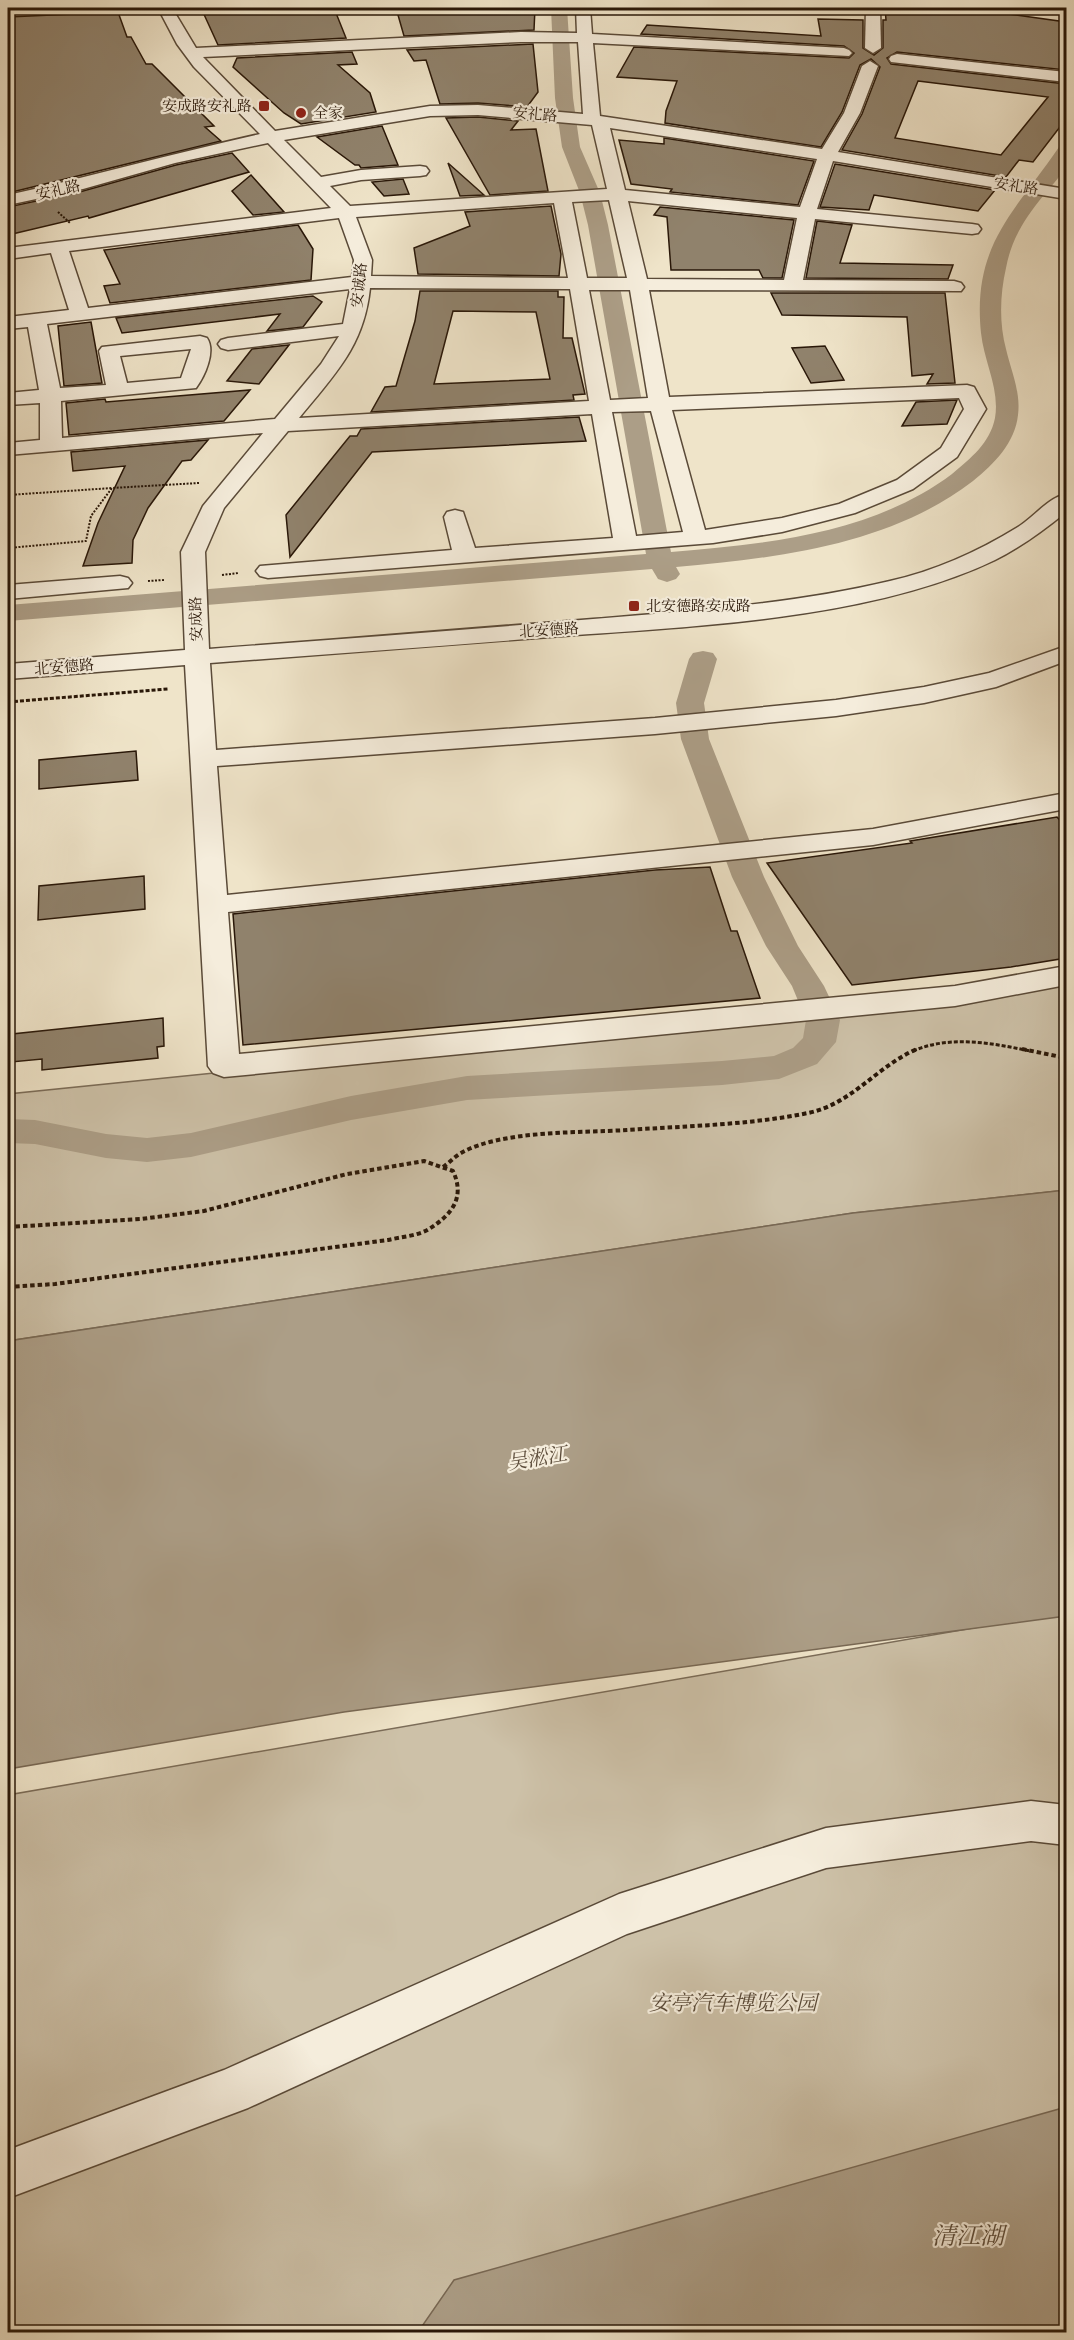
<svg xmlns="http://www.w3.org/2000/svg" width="1074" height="2340" font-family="Alegreya,'Noto Serif SC',serif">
<rect width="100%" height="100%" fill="#efe4c9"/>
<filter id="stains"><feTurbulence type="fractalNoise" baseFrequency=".00333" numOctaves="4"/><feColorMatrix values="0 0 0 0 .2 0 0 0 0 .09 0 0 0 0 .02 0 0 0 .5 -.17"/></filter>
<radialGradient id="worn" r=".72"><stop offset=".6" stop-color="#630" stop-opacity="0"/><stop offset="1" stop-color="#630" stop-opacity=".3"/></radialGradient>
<g fill="#cdc1a8" stroke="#7b6c58" stroke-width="1.5">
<path d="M1066 981V1190L853 1213 8 1341V1094L842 1009Z"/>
<path d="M1066 1612V2332H8V1795Z"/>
</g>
<g fill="#ac9e87" stroke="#786854" stroke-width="1.5">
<path d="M1066 1190V1616L344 1712 8 1769V1341L853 1213Z"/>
<path d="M1066 2107V2332H418L454 2280Z"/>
</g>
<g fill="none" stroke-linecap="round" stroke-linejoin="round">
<g fill="#ac9e87" fill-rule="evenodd">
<path d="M551 8H567L573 98 580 147 600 193 608 225 671 552C767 544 872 534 952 474 971 458 990 443 995 418 1000 389 984 362 981 333 972 245 1014 213 1059 147L1066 145C1067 150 1068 158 1066 163 1064 174 1050 187 1043 196 1025 218 1011 240 1006 268 1000 294 999 323 1006 349 1011 371 1021 392 1018 415 1015 443 994 464 973 481 890 545 778 558 676 567L680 574 676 579 667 582 658 579 652 569 8 621V605L646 554 588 225 580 193 562 147 555 98Z"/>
<path d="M703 651 713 653 717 659 704 703 709 739 764 877 798 946 824 986 840 1020 836 1042 817 1064 779 1079 722 1085 467 1100 351 1120 191 1157 147 1162 106 1158 35 1144 8 1143V1119L35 1120 106 1134 147 1138 191 1133 351 1096 467 1076 722 1061 774 1056 793 1048 803 1038 806 1020 792 986 766 946 732 877 681 739 676 703 689 659 693 653Z"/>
</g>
</g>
<g fill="#90826c" stroke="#291708" stroke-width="1.5" fill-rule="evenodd">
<path d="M243 8H334L346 38 218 45 202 10Z"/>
<path d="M396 8H535L534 30 404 36Z"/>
<path d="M885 8H965L1066 22V70L897 52 887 58 891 64 1066 84V119L1033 162 1019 160 1006 177 842 150 862 114 880 67 871 59 860 65 842 112 821 147 665 123 666 111 677 81 617 77 634 47 849 58 854 53 844 46 641 34 647 25 821 36 818 19 863 20V48L874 55 883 48V20H886ZM918 81 1048 97 1001 155 895 138Z"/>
<path d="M118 12 127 37H131L146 64H152L214 126 205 127 221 141 8 193V17Z"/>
<path d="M533 44 538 92 527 107 478 103 440 104 426 60 414 61 407 50Z"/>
<path d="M352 52 357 64 338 65 370 93 376 112 301 124 284 113 233 67 237 58Z"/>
<path d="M478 117 518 121 511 130 536 129 548 191 490 195 446 118Z"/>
<path d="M382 126 398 165 361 168 359 165H355L317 137Z"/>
<path d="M664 138 814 161 798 205 670 192 672 189 631 184 619 140 664 144Z"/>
<path d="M232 153 249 172 89 218 88 216 8 235V207L83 191 176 165Z"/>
<path d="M448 163 484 195 460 196Z"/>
<path d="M835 164 995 190 978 211 874 195 869 210 820 207Z"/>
<path d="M251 175 284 212 253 215 232 191Z"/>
<path d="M403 179 409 194 384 196 372 182Z"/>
<path d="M551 206 561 254 559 276 418 274 414 248 470 226 465 212Z"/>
<path d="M660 207 794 220 782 278H763L759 270H671L667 217 654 215Z"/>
<path d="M817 221 852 225 840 263 953 265 948 279 806 278Z"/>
<path d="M298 225 313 249 311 280 110 303 104 286 120 284 104 250Z"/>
<path d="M420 291H558V297H564L563 338H572L585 394 573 395 574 400 371 412 385 387 396 386 415 321ZM453 311 536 312 550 379 434 384Z"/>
<path d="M771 293H945L955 383 927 384 933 374 912 376 907 317 782 315Z"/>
<path d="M313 296 322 302 303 327 267 331 280 314 122 333 116 318Z"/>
<path d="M91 322 102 383 64 386 58 326Z"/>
<path d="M289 345 259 384 227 381 252 349Z"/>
<path d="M825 346 844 380 811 383 792 348Z"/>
<path d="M250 390 224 421 69 435 66 403 105 399 106 402Z"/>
<path d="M957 400 947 424 902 426 916 402Z"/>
<path d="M579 417 586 441 372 452 290 557 286 515 350 436H357L361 429Z"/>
<path d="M208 440 191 460 182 461 148 508 133 540 132 563 83 566 98 523 125 466 73 471 71 452Z"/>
<path d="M136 751 138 780 39 789V760Z"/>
<path d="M1057 817 1066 827V958L1011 967 852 985 767 863 912 843 910 841Z"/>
<path d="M710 867 731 931H737L760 998 243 1045 233 914 655 870Z"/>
<path d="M144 876 145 909 38 920 39 886Z"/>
<path d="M163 1018 164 1046 157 1047 158 1058 42 1070V1059L11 1062 12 1034Z"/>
</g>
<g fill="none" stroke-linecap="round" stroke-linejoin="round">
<g stroke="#5a4a38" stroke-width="3">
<g id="minor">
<path d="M158 8H172L196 48 521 32 577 33 576 8H590L592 34 844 48 849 50 852 53 849 56 593 43 600 116 822 149 844 113 862 66 870 61 878 66 860 113 838 152 1066 189V199L833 161 817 209 972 224 978 225 981 229 978 233 972 234 815 219 803 280 954 281 961 283 964 287 961 291 649 290 669 397 967 385 974 387 986 409 957 457 913 489 855 513 782 532 713 543 268 578 260 576 256 571 260 566 452 550 444 517 447 512 455 510 463 512 475 548 613 538 592 414 288 431 224 508 205 552 209 649C337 639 465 630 593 619 692 611 793 604 890 581 935 571 979 551 1018 527 1034 517 1048 498 1066 494V512C1044 530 1021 547 995 560 872 619 699 626 563 636 446 646 328 654 210 663L216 750 655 718 836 700 924 687 989 673 1066 646V661L996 687 924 703 836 716 655 734 217 766 227 895 873 829 1066 793V809L873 845 228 912 239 1054 955 986 1066 966V985L955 1006 224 1077 213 1073 208 1066 185 665 8 679V664L185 650 181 552 203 506 263 433 8 455V443L40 440V403L8 405V393L39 390 28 327 8 329V317L69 310 51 253 8 259V248L331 208 268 143 175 163 83 189 8 205V195C92 176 175 153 260 134L194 67 177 44ZM521 42H578L583 114 478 105 430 106 275 131 203 57ZM478 115 592 125 607 189 350 206 330 186 361 180 420 176 426 175 429 171 426 167 420 166 361 170 321 177 284 140 430 116ZM610 128 817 159 800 207 625 190ZM609 200 627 278H587L572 202ZM628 201 797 218 784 280 647 279ZM554 203 568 278 371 276 372 260 356 217ZM339 218 354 260 352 277 88 308 69 251ZM370 288 570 289 589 401 299 418C335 374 364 346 370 288ZM350 289 343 324 228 338 221 340 218 344 221 348 228 350 339 336 321 364 275 419 62 438 61 401 196 388C205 376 216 351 207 338L200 336 102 347 99 351 106 385 60 388 47 324ZM589 290H630L648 398 610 400ZM191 349 181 378 127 383 120 356ZM959 398 964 409 941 448 897 480 839 504 782 518 705 530 672 410ZM651 411 683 532 636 536 612 412Z"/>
<path d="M866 8H880L881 48 873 53 865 48Z"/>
<path d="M897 54 1066 72V82L891 62 889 59 891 56Z"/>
<path d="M120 576 128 578 132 583 128 588 8 599V585Z"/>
<path d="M1031 1801 1066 1805V1845L1031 1841 826 1868 627 1934 248 2108 8 2198V2150L224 2070 619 1894 826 1828Z"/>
</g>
</g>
<g stroke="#291708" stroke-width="2" stroke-dasharray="2 1.5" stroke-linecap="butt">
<path d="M58 212 70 223"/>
<path d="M8 495 112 488"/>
<path d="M8 548 86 541 91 516 112 488 199 483"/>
<path d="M222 575 239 573"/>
<path d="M148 581 164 580"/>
</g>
<g stroke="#291708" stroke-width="3" stroke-dasharray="4 2" stroke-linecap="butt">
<path d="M8 702 168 689"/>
<path d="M913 1051C950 1035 992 1043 1030 1051"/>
</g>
<g stroke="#291708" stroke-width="4" stroke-dasharray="4.5 3" stroke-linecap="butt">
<path d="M1022 1049 1066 1058"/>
<path d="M443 1167C449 1163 454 1157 461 1153 502 1130 580 1133 627 1130 687 1126 749 1125 808 1113 852 1104 877 1066 917 1049"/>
<path d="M8 1227 141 1219 204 1211 347 1174 424 1161 453 1171C465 1197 453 1214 429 1229 418 1236 400 1237 388 1240L55 1284 8 1287"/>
</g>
<use href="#minor" fill="#f5eddc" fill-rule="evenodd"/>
</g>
<g fill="#8f2418" stroke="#f5eddc" stroke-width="2">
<rect x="258" y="100" width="12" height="12" rx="3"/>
<circle cx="301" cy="113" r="6"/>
<rect x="628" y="600" width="12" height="12" rx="3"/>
</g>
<g text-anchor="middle" stroke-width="4.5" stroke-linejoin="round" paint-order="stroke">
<g font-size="15" fill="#291708" stroke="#f5eddc" text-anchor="start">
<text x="252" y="111" text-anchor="end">安成路安礼路</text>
<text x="313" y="118">全家</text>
<text x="646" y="611">北安德路安成路</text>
</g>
<g font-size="15" fill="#291708" stroke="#f5eddc">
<text transform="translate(535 114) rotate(5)" y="5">安礼路</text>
<text transform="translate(1016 186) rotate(9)" y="5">安礼路</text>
<text transform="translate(58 190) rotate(-13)" y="5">安礼路</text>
<text transform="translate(359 285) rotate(-84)" y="5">安诚路</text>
<text transform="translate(196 619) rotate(-92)" y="5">安成路</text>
<text transform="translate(549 630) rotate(-4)" y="5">北安德路</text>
<text transform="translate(64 667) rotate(-5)" y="5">北安德路</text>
</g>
<g font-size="20" font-style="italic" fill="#5d4d3b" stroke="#f5eddc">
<text transform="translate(537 1458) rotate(-9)" y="7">吴淞江</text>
</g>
<g font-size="21" font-style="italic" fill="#5a4a38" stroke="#f5eddc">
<text x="733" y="2010">安亭汽车博览公园</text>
</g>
<g font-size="24" font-style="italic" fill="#5d4d3b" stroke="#f5eddc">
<text x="968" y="2244">清江湖</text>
</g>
</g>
<rect width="1074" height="2340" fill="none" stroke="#efe4c9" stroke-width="30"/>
<rect x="9" y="9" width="1056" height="2322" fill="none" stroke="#291708" stroke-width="3"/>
<rect x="15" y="15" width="1044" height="2310" fill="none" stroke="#291708" stroke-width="1.5"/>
<rect width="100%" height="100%" filter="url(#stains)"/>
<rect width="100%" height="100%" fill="url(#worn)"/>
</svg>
